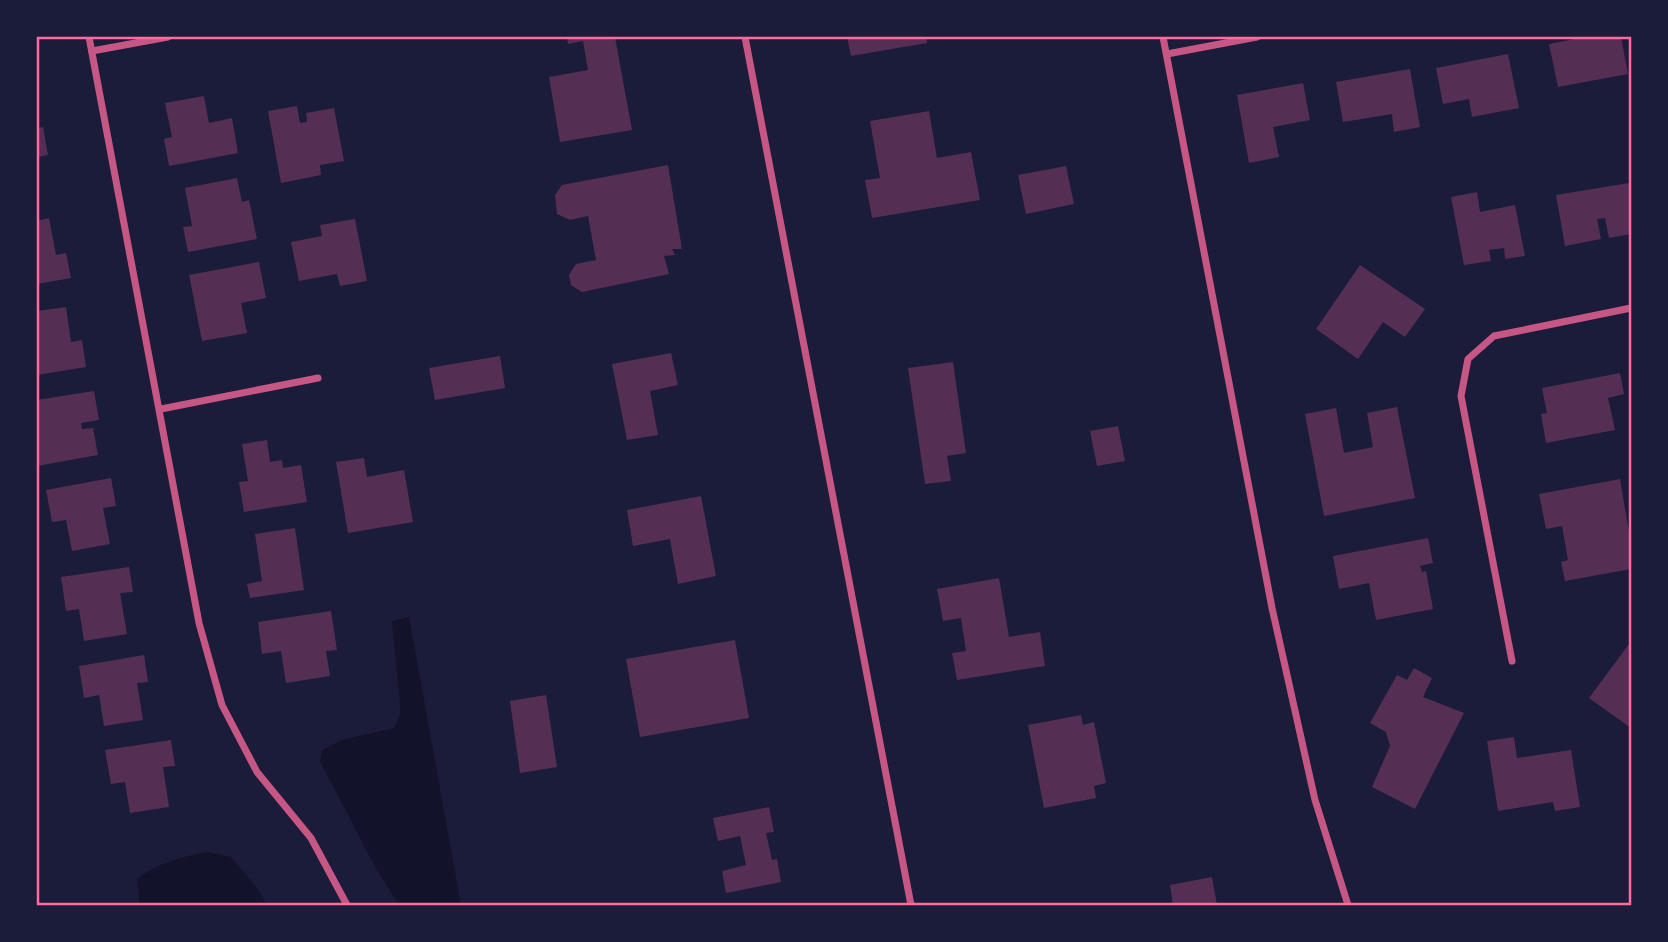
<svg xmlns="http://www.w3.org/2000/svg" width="1668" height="942" font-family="Signika,sans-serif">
<rect width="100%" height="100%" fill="#1b1b3a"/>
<g fill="#12122b">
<path d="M409 617 461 905H399L374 865 320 761 322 750 342 740 394 728 400 714V704L392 621Z"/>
<path d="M207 852 231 857 257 888 267 905H140L137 879C157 863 182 857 207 852Z"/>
</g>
<g fill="#542f53">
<path d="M567 37H615L632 130 560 142 549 77 588 70 583 41 568 44Z"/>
<path d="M847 37H926L927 43 851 56Z"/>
<path d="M1585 37H1621L1628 74 1558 87 1549 44Z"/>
<path d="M1508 54 1519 108 1472 117 1469 99 1443 104 1436 68Z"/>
<path d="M1410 69 1420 127 1394 132 1392 114 1343 122 1336 82Z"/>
<path d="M1303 83 1310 120 1273 127 1279 157 1249 163 1237 95Z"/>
<path d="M204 96 209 123 232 118 238 153 169 166 164 139 172 137 165 103Z"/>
<path d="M297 106 300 123 307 122 306 113 334 108 344 161 320 165 321 175 281 183 268 111Z"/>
<path d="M929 111 937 158 971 152 980 200 872 218 865 180 880 178 870 121Z"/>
<path d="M43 127 48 155 37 157V128Z"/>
<path d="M668 165 682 249H672L675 255 664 256 669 274 582 292 571 285 569 275 576 264 596 260 588 216 570 220 557 214 555 195 562 185Z"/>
<path d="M1066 166 1074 204 1026 214 1018 175Z"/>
<path d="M237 178 242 202 249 200 257 239 188 252 183 227 192 226 185 188Z"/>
<path d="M1629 183 1631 196V234L1609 238 1605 218 1597 219 1601 239 1565 246 1556 195Z"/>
<path d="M1477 192 1480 212 1515 205 1525 256 1505 259 1504 248 1489 250 1491 261 1464 265 1451 197Z"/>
<path d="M49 218 56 255 66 253 71 278 37 284V221Z"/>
<path d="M355 219 367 281 340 286 337 274 299 281 291 242 322 236 320 225Z"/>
<path d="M259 262 266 298 241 303 247 333 202 341 189 275Z"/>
<path d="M1360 265 1425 309 1405 337 1383 322 1358 359 1316 329Z"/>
<path d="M66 307 71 342 82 340 86 367 37 375V311Z"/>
<path d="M671 353 678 385 650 391 658 435 627 440 612 364Z"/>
<path d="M500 356 505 388 435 400 429 368Z"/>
<path d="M953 362 966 453 947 456 951 481 925 484 908 368Z"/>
<path d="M1620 373 1624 394 1608 398 1615 430 1546 443 1541 414 1547 413 1542 388Z"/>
<path d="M94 391 99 420 81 423 82 429 93 428 98 455 37 466V400Z"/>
<path d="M1397 407 1415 498 1324 516 1305 414 1336 408 1344 453 1373 447 1367 413Z"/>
<path d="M1118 426 1125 461 1097 466 1090 431Z"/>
<path d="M267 440 270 462 282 460 283 468 301 465 307 502 244 512 239 482 248 481 242 444Z"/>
<path d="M364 458 367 477 404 470 413 522 348 533 336 462Z"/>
<path d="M111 478 116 506 103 508 110 544 72 551 66 520 52 522 46 490Z"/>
<path d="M1620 479 1631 544V569L1565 581 1561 562 1568 560 1562 526 1546 529 1539 494Z"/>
<path d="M701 496 716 576 678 584 670 539 633 546 627 510Z"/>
<path d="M295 528 304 590 250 598 247 584 262 581 255 534Z"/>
<path d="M1428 538 1433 563 1420 566 1422 572 1426 571 1433 609 1376 620 1369 583 1339 589 1333 556Z"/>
<path d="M129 567 133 592 120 593 127 634 84 641 79 609 66 611 61 577Z"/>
<path d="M999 578 1009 637 1040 632 1045 666 957 680 952 653 966 651 961 618 943 621 937 589Z"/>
<path d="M331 611 337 650 326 651 330 676 286 683 281 651 262 654 258 622Z"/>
<path d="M735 640 749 718 640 737 626 659Z"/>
<path d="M1629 644 1631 646V728L1589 698Z"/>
<path d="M144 655 148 682 137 683 143 720 104 726 99 695 84 698 79 666Z"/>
<path d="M1414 668 1432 678 1423 697 1464 713 1415 809 1372 787 1390 746 1386 732 1370 723 1397 675 1407 680Z"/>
<path d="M546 695 557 767 520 773 510 701Z"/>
<path d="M1081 715 1083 725 1094 722 1106 783 1094 786 1096 798 1044 808 1028 725Z"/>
<path d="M1514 737 1517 758 1571 750 1580 807 1555 811 1553 802 1498 811 1487 741Z"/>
<path d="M171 740 175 766 163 767 169 807 130 813 125 782 111 784 105 750Z"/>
<path d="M769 807 774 832 766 833 772 860 777 859 781 882 726 893 722 871 746 865 740 836 718 841 713 818Z"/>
<path d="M1212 877 1217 905H1173L1170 885Z"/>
</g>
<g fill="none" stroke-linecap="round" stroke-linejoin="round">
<g stroke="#c65784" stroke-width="7">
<path d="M89 37 199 623 222 705 257 772 311 838 347 905"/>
<path d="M745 37 911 905"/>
<path d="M1163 37 1272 608 1315 800 1348 905"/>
<path d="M92 51 168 37"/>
<path d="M1167 54 1257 37"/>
<path d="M161 409 318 378"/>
<path d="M1512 661 1461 396 1468 359 1494 336 1631 308"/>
</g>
</g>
<rect width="1668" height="942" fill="none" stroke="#1b1b3a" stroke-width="77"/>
<rect x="38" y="38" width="1592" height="866" fill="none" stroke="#ff6b9d" stroke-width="2.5"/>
</svg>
